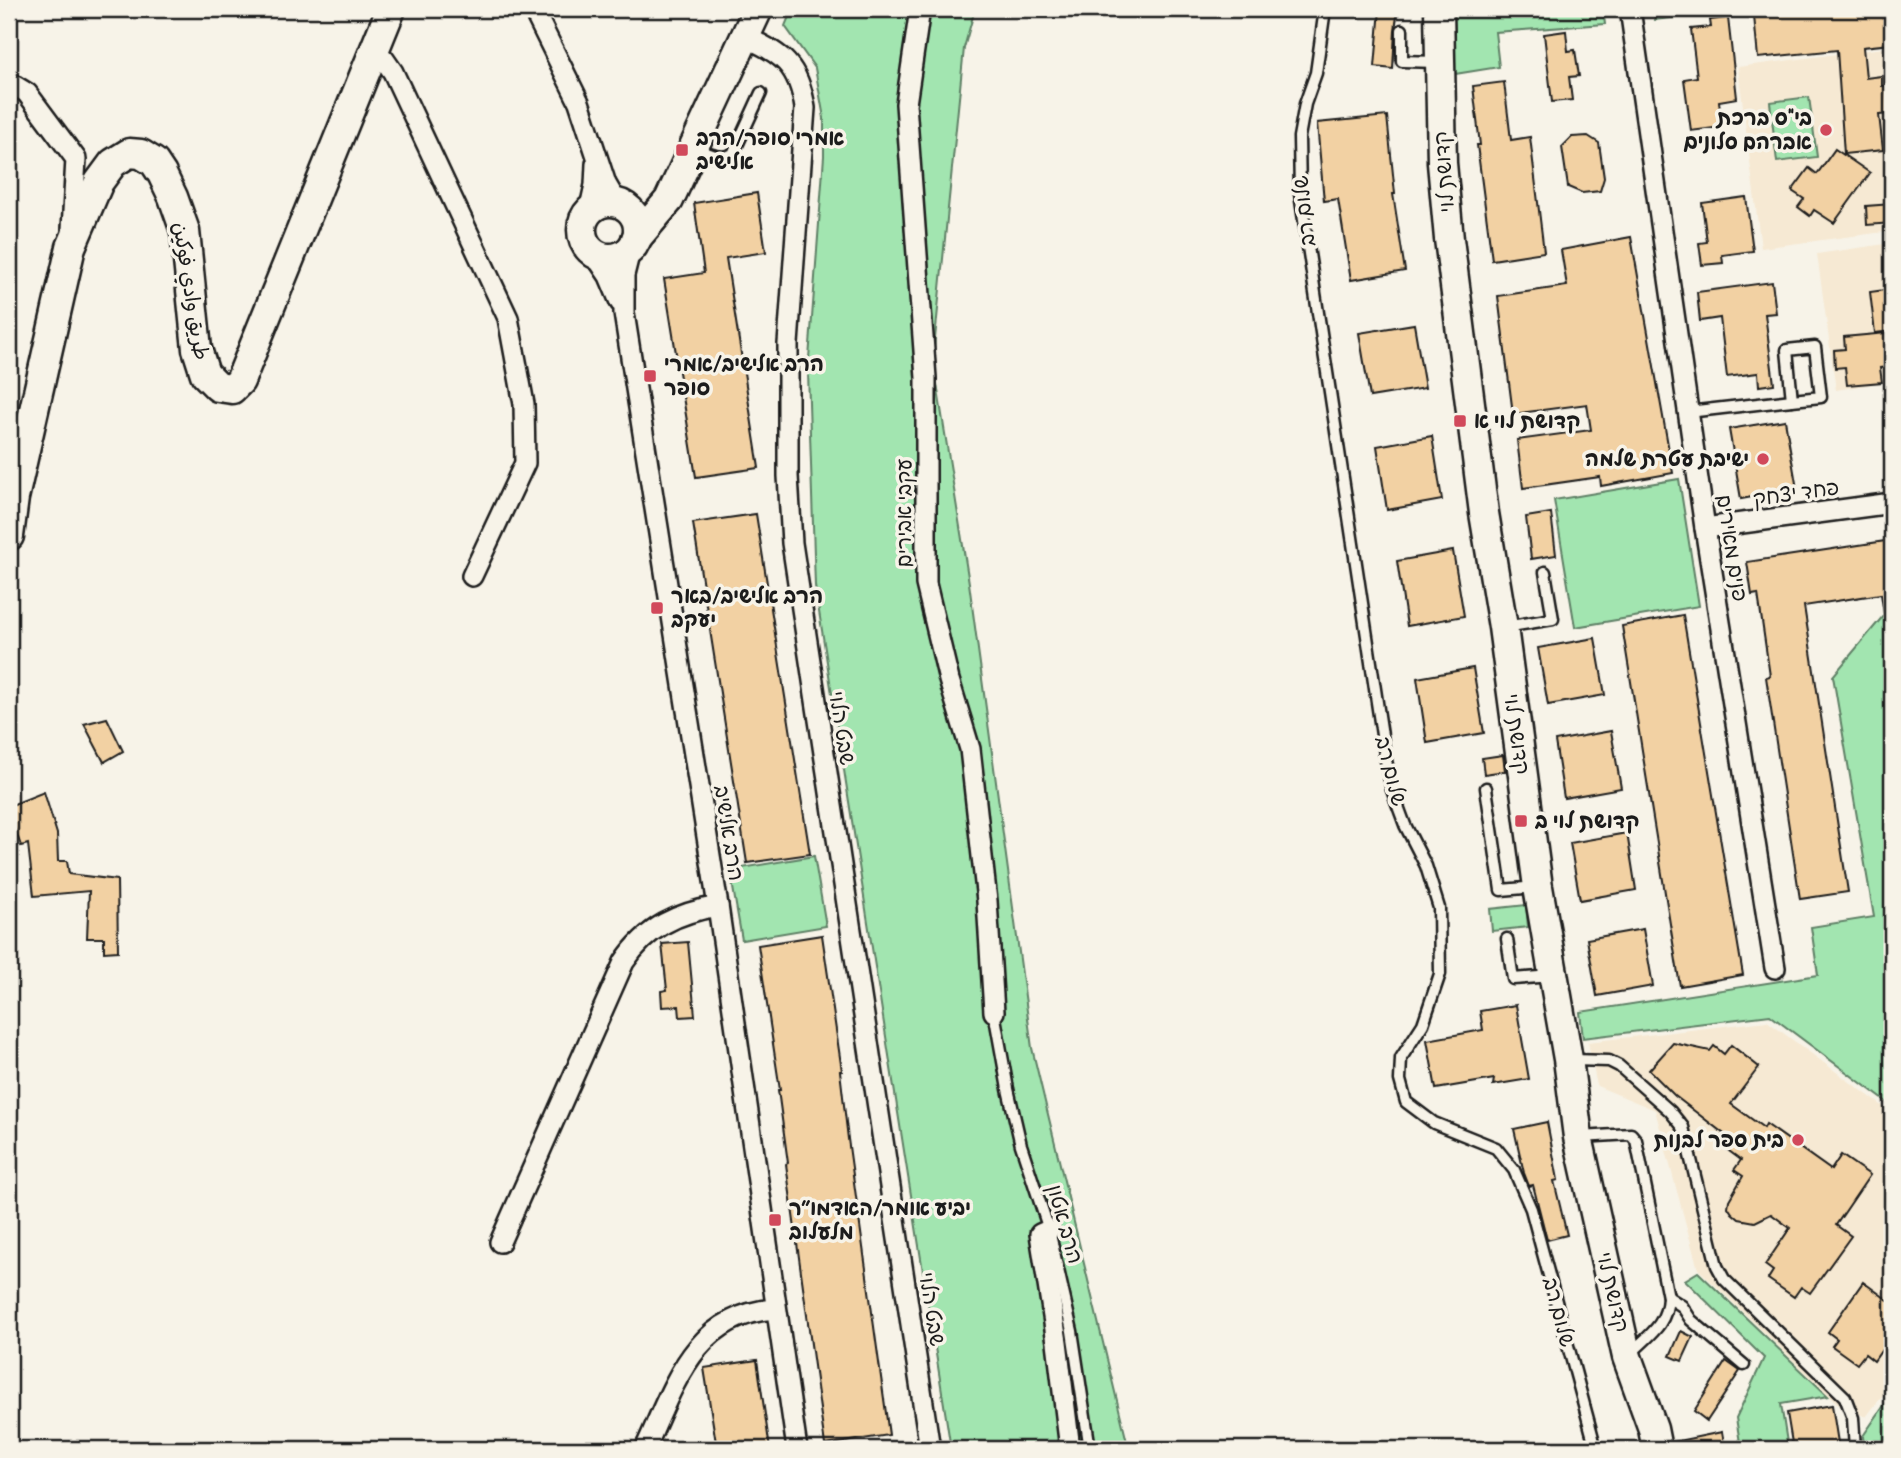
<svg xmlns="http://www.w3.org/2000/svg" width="1901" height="1458" font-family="'Patrick Hand','Playpen Sans Arabic','Playpen Sans Hebrew',sans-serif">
<rect width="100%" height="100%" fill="#f7f3e8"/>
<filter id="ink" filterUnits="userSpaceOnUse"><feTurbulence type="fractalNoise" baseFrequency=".0143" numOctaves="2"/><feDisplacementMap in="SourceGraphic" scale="14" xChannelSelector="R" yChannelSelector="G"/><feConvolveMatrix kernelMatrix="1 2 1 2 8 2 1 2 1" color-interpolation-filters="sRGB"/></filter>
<g filter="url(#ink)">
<g fill="#f6e9d3">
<path d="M1892 47V231L1761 248 1738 67Z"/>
<path d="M1892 243V381L1836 390 1817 254Z"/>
<path d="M1767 1021 1884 1107 1892 1163V1383L1866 1417 1840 1406 1698 1269 1655 1110 1597 1086 1588 1042Z"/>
</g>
<g fill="#a2e5b0" stroke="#5f8066" stroke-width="2">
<path d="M792 9H975L964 48 933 359 969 583 1032 1048 1127 1442V1449H951L815 586 808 372 824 156V118L815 68 785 26Z"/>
<path d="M1454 9H1603L1605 24 1495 32 1499 67 1455 74Z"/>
<path d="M1653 9H1745L1655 20Z"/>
<path d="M1809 97 1817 157 1777 162 1770 102Z"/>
<path d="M1679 479 1699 606 1575 627 1554 500Z"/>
<path d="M1892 614V1106L1770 1015 1583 1038 1580 1012 1818 975 1811 927 1874 917 1833 676 1884 615Z"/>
<path d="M814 856 826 926 742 940 730 870Z"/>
<path d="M1526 905 1528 927 1492 931 1490 909Z"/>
<path d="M1698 1272 1828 1396 1781 1404 1788 1449H1741L1736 1418 1764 1358 1685 1280Z"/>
<path d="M1892 1394V1449H1864L1863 1436Z"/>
</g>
<g fill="#f2d1a3" stroke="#1c1c1c" stroke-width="2">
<path d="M1380 9H1398L1395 30 1393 69 1375 67Z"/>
<path d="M1830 9H1888L1891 44 1863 47 1866 78 1882 76V86H1886L1889 114 1879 115 1883 150 1844 154 1837 50 1758 58 1754 16Z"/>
<path d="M1728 18 1737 98 1719 101 1722 127 1691 131 1684 79 1697 77 1691 29 1711 27 1710 20Z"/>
<path d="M1566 31 1568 51 1575 50 1579 76 1569 77 1572 100 1552 102 1544 34Z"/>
<path d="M1504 82 1511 140 1530 137 1544 252 1492 260 1477 145H1480L1473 86Z"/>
<path d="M1387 116 1395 194H1393L1405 271 1351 280 1338 199 1324 201 1317 123Z"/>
<path d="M1588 136 1599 143 1604 178 1600 191 1582 193 1568 187 1562 147 1572 137Z"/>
<path d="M1835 149 1870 173 1834 223 1814 210 1810 216 1798 207 1804 199 1792 191 1809 168 1817 174Z"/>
<path d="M757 193 766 252 726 258 759 468 696 477 664 279 704 273 694 203Z"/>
<path d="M1746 197 1753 251 1722 255 1723 263 1702 265 1699 243 1707 242 1702 203Z"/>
<path d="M1892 204V223L1867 225 1866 206Z"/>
<path d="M1631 237 1673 473 1601 486 1600 477 1523 488 1517 440 1591 430 1587 404 1513 414 1498 296 1567 286 1561 250Z"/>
<path d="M1772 282 1776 313 1765 314 1774 384 1759 386 1758 373 1727 377 1720 318 1700 321 1697 292Z"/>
<path d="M1892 289V331L1875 333 1870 292Z"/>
<path d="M1414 324 1425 388 1370 397 1359 333Z"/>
<path d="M1887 333 1890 367 1880 368 1882 382 1847 385 1845 367 1835 368 1834 350 1845 349 1844 337Z"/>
<path d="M1785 420 1797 489 1741 499 1729 429Z"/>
<path d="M1432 436 1442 500 1387 510 1377 446Z"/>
<path d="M1551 513 1556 555 1531 559 1526 517Z"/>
<path d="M756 514 810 854 747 863 693 523Z"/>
<path d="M1892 540V619L1885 620 1881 594 1804 606 1848 892 1800 899 1766 677 1770 676 1758 594 1752 595 1747 562Z"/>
<path d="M1453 551 1464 616 1407 626 1397 561Z"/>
<path d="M1683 615 1743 975 1680 986 1622 626Z"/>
<path d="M1595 638 1605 695 1548 705 1538 648Z"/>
<path d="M1473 668 1484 733 1427 743 1417 678Z"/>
<path d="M107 718 123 751 104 762 84 724Z"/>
<path d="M1611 731 1621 788 1564 798 1555 741Z"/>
<path d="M1503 755 1505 771 1484 774 1482 758Z"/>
<path d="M44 792 57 834 58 861H67L69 874 117 880 118 951 104 952V938H87L89 891 34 896 28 844 21 846 9 812V806Z"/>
<path d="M1627 833 1636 890 1580 900 1570 843Z"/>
<path d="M1643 929 1653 986 1597 996 1587 939Z"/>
<path d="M822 935 842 1071H840L848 1139 889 1435 825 1445 786 1164 788 1163 778 1090H780L758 945Z"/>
<path d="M688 942 695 1016 680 1017 679 1006 662 1007 661 991 667 990 662 944Z"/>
<path d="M1516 1005 1529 1079 1493 1085 1494 1079 1436 1089 1427 1040 1483 1030 1480 1011Z"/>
<path d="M1673 1043 1710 1051 1714 1046 1724 1054 1731 1045 1759 1067 1731 1104 1764 1128 1766 1124 1831 1170 1841 1155 1870 1175 1836 1225 1851 1236 1810 1293 1801 1287 1794 1297 1768 1279 1773 1271 1765 1265 1790 1228 1771 1214 1755 1222 1739 1219 1732 1213 1728 1207 1729 1200 1743 1176 1734 1170 1741 1160 1717 1142 1724 1134 1675 1096 1649 1070Z"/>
<path d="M1547 1122 1558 1180 1554 1181 1567 1235 1547 1240 1533 1185 1529 1186 1524 1173 1514 1129Z"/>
<path d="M1863 1282 1892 1303V1335L1874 1361 1865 1354 1857 1364 1832 1346 1837 1339 1828 1332Z"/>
<path d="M1681 1331 1693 1337 1682 1361 1670 1356Z"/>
<path d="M757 1360 770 1449H717L704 1368Z"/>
<path d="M1726 1361 1740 1371 1707 1421 1694 1411Z"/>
<path d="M1832 1405 1839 1449H1793L1787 1413Z"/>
<path d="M1722 1432 1725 1449H1673V1442Z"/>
</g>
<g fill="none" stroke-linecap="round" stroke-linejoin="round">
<g stroke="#1c1c1c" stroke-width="15">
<g id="lane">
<path d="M1325 9 1316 73 1305 104 1299 137 1300 194 1385 755 1392 790 1405 825 1426 866 1439 908 1440 974 1423 1024 1401 1058 1400 1080 1406 1102 1434 1123 1496 1148 1514 1170 1531 1209 1596 1449"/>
<path d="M1402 30V61L1437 62"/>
<path d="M695 148C707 153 721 161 733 154L761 93"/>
<path d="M1815 347 1821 397 1792 400 1787 350Z"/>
<path d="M1688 412 1792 400"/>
<path d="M1505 627 1553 619 1545 572"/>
<path d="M1486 788 1501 890 1537 887"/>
<path d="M1507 939 1513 979 1552 976"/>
<path d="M994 1012 1008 1089 1021 1145 1049 1230 1072 1331 1090 1449"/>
<path d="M1572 1060 1609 1061 1619 1066 1670 1111 1683 1127 1717 1266 1724 1279 1845 1397 1853 1418 1855 1449"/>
<path d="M1581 1137 1631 1134 1636 1140 1668 1297C1667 1325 1649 1335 1630 1354"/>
<path d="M1668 1297 1682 1306 1691 1320 1744 1365"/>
</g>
</g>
<g stroke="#1c1c1c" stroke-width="24">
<g id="street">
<path d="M533 9 579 102 606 184 617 203"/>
<path d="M920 9 906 104 926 378V584L949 680 970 749 987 901 994 1012"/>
<path d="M1630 9 1705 528 1775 968"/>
<path d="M745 37C782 53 799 66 805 108L788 344V476L792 543 930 1449"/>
<path d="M374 50 384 59 393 72 508 318 524 404 525 463 472 576"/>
<path d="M9 82 27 93 76 159 72 229"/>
<path d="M589 212 595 185 596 164"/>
<path d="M631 247 624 275V313L718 906 797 1449"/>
<path d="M593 252 609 276 620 302"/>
<path d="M1705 528 1892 503"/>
<path d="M1049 1230 1040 1234 1057 1342 1070 1449"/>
<path d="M500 1242 624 962C647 927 677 913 718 906"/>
<path d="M645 1449C674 1386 694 1314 776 1309"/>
</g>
</g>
<g stroke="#1c1c1c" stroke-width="33">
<g id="secondary">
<path d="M1439 9 1442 163 1449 239 1484 513 1503 627 1538 887 1568 1059 1578 1137 1627 1357 1653 1429 1657 1449"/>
<circle cx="610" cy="230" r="28"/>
<path d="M636 239 669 200 758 9"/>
<path d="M9 536 14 498 71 247 99 182 113 163 129 153 141 154 154 162 162 174 173 197 185 231 197 349 205 374 218 387 232 389 240 381 391 9"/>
</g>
</g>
<use href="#lane" stroke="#f7f3e8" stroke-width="10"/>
<use href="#street" stroke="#f7f3e8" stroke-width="19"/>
<use href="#secondary" stroke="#f7f3e8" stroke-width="28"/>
</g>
</g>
<g fill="#d1495b" stroke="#f7f3e8" stroke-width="2.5">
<circle cx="1826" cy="130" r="7"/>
<rect x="675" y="143" width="14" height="14" rx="3.5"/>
<rect x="643" y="369" width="14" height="14" rx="3.5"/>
<rect x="1453" y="414" width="14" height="14" rx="3.5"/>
<circle cx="1763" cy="459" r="7"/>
<rect x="650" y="601" width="14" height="14" rx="3.5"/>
<rect x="1514" y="814" width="14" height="14" rx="3.5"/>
<circle cx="1798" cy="1140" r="7"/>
<rect x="768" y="1213" width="14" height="14" rx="3.5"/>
</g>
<g text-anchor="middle" stroke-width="7" stroke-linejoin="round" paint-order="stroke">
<g font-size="21" font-weight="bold" fill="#1c1c1c" stroke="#f7f3e8" text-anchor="start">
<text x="1812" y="125" text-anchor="end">בי"ס ברכת<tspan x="1812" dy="24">אברהם סלונים</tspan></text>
<text x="696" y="145">אמרי סופר/הרב<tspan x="696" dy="24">אלישיב</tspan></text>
<text x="664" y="371">הרב אלישיב/אמרי<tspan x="664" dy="24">סופר</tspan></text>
<text x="1474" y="428">קדושת לוי א</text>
<text x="1749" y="466" text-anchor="end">ישיבת עטרת שלמה</text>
<text x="671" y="603">הרב אלישיב/באר<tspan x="671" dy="24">יעקב</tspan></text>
<text x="1535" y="828">קדושת לוי ב</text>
<text x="1784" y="1147" text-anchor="end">בית ספר לבנות</text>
<text x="789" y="1215">יביע אומר/האדמו״ר<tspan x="789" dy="24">מלעלוב</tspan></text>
</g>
<g font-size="21" fill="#1c1c1c" stroke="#f7f3e8">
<text transform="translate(1444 172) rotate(-94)" y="7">קדושת לוי</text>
<text transform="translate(1304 211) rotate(-96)" y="7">שלום רב</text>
<text transform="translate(191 291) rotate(81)" y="7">طريق وادي فوکين</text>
<text transform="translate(1796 493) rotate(-8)" y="7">פחד יצחק</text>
<text transform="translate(904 513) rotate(-90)" y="7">עקבי אבירים</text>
<text transform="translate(1732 548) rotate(81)" y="7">פנים מאירים</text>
<text transform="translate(842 728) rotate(81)" y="7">שבט הלוי</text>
<text transform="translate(1517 734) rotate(82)" y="7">קדושת לוי</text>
<text transform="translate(1391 771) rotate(76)" y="7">שלום רב</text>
<text transform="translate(729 833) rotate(81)" y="7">הרב אלישיב</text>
<text transform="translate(1065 1224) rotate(74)" y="7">הרב אטון</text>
<text transform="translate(1613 1292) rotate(77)" y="7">קדושת לוי</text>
<text transform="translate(932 1309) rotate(81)" y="7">שבט הלוי</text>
<text transform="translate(1559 1312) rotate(75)" y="7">שלום רב</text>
</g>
</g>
<rect width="1901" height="1458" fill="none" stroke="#f7f3e8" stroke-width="35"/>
<rect x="18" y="18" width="1866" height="1423" fill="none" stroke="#1c1c1c" stroke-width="2.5" filter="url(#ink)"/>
</svg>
